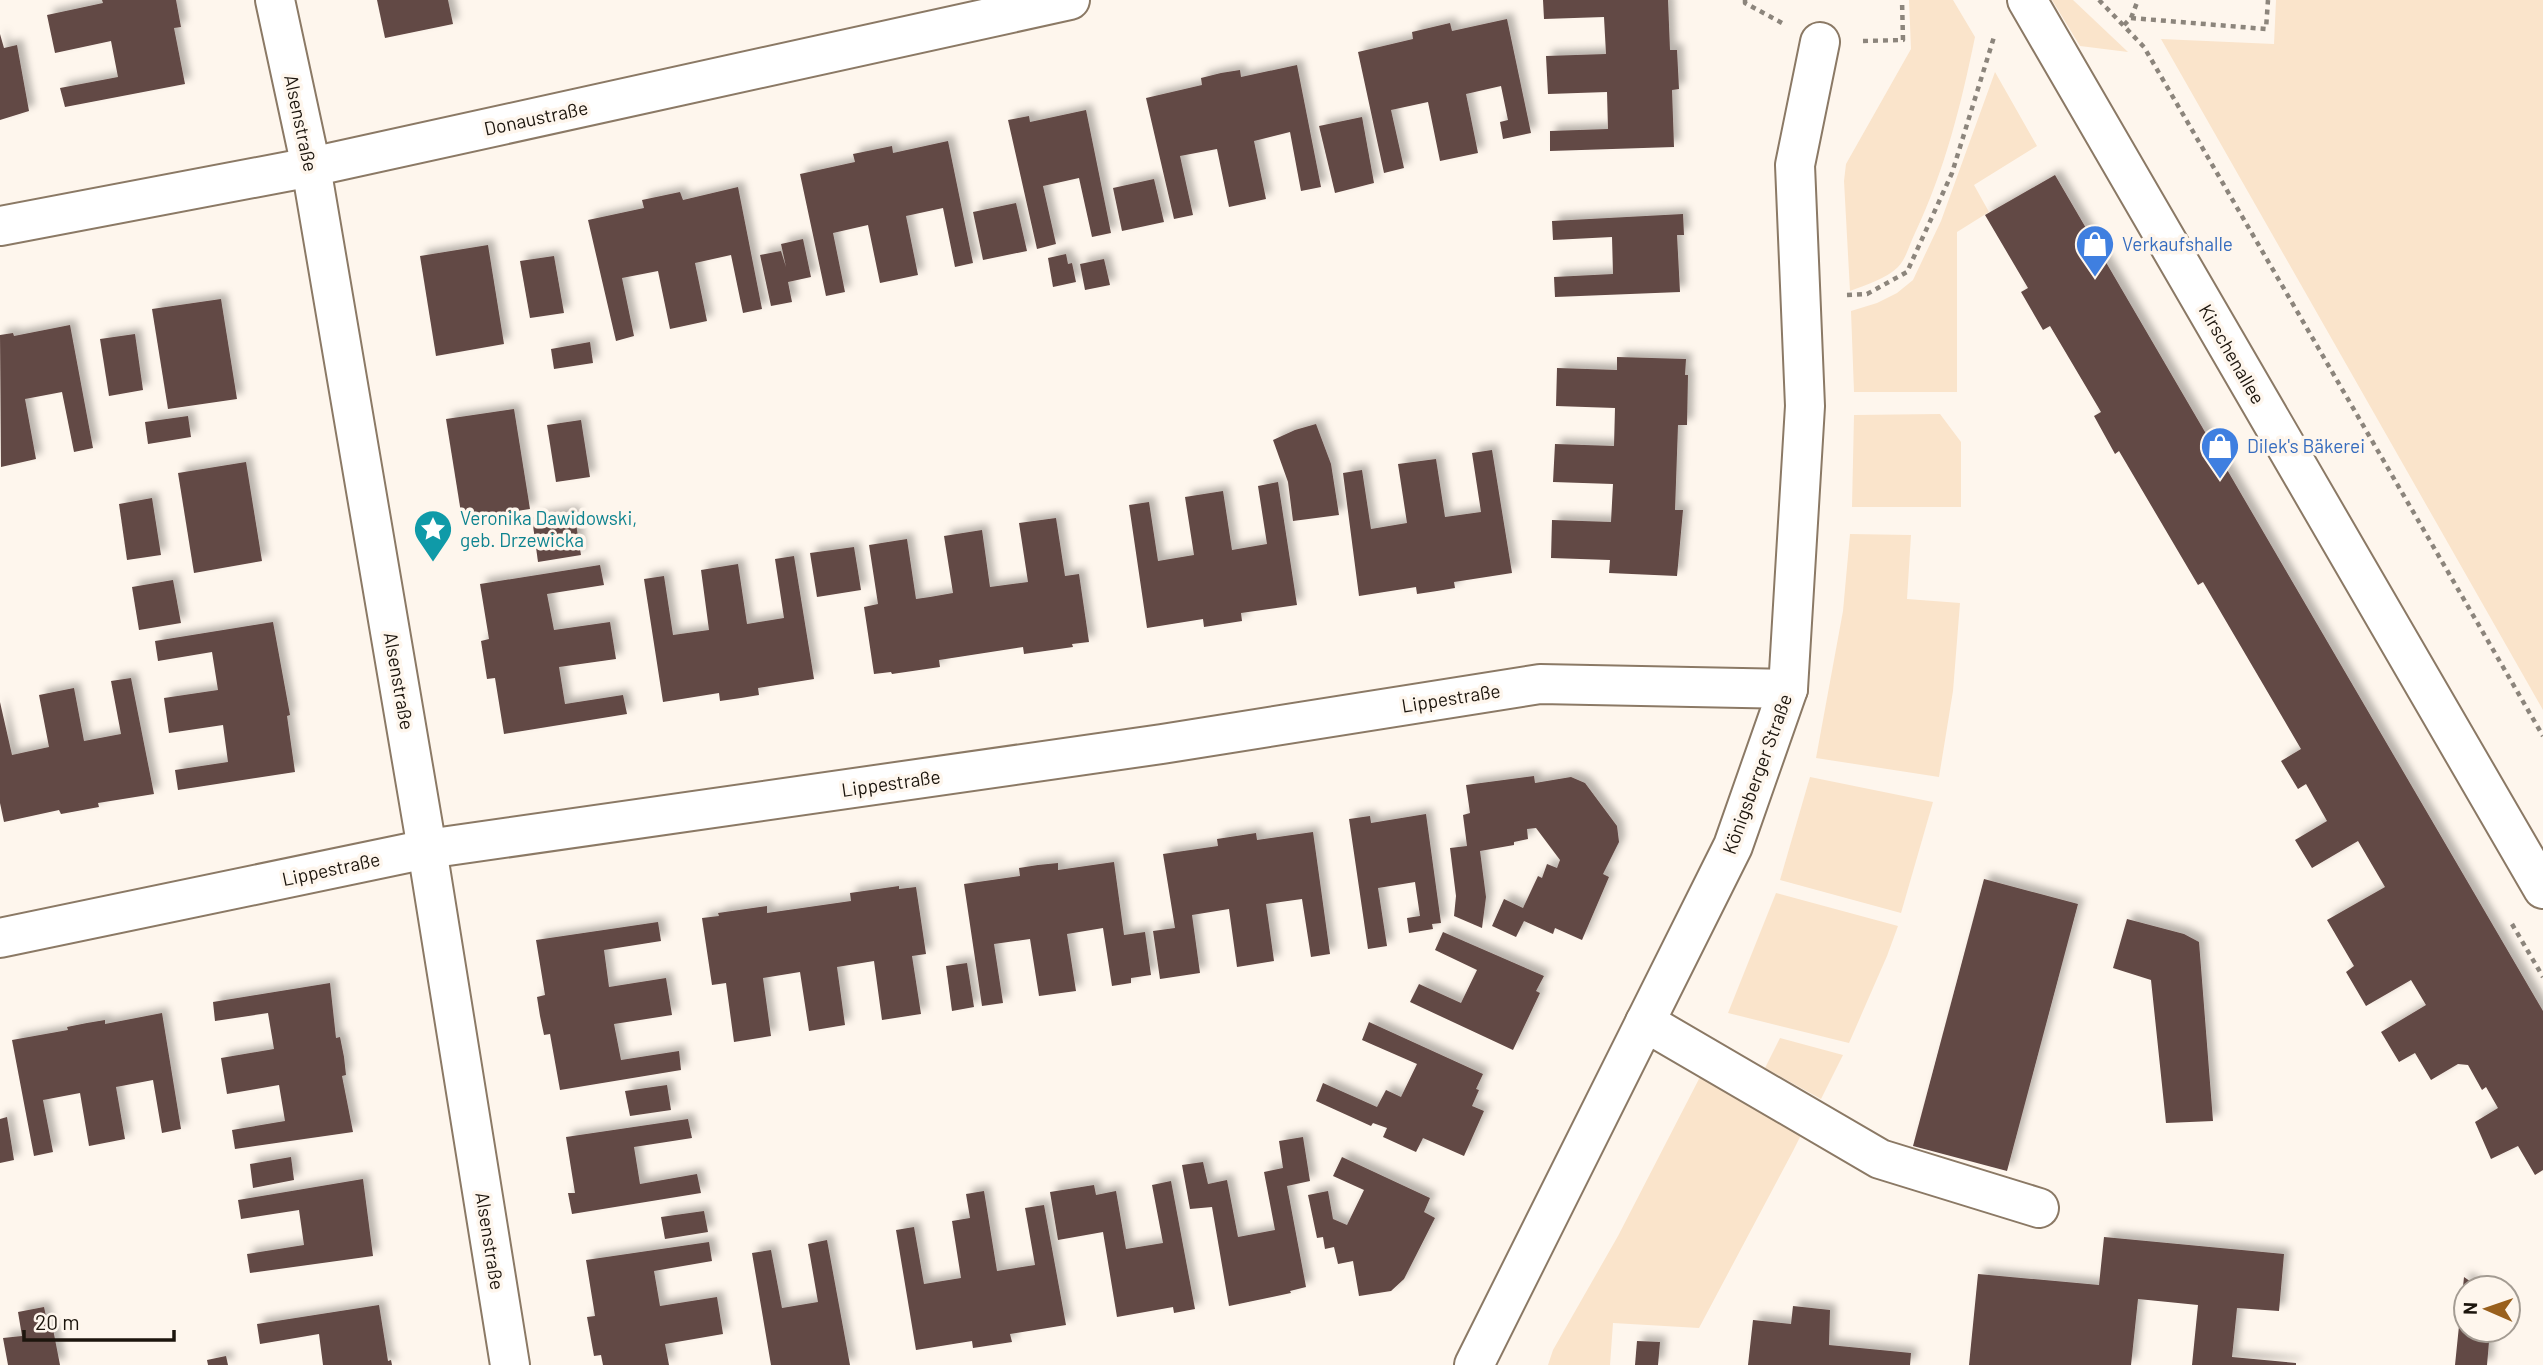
<svg xmlns="http://www.w3.org/2000/svg" width="2543" height="1365" font-family="Barlow,sans-serif">
<defs>
<filter id="shadow"><feDropShadow dx="6" dy="-6" stdDeviation="3.5" flood-color="#0004"/></filter>
</defs>
<rect width="100%" height="100%" fill="#fef6ed"/>
<g fill="#fae4cb">
<path d="M1909 0H1953L1975 37C1961 105 1945 170 1915 233 1910 243 1906 259 1898 267 1886 279 1865 285 1850 291L1844 181 1846 164 1911 49Z"/>
<path d="M2052 0H2073L2128 52 2080 46Z"/>
<path d="M2276 0H2543V710L2161 39 2274 44Z"/>
<path d="M1995 72 2037 146 1974 185 1989 212 1957 232V392H1854L1851 311 1877 303 1897 293 1913 280 1941 221Z"/>
<path d="M1940 414 1961 442V507H1852L1854 415Z"/>
<path d="M1850 534 1911 535 1907 599 1960 603 1953 691 1939 777 1816 758 1843 611Z"/>
<path d="M1810 777 1933 802 1901 913 1780 880Z"/>
<path d="M1776 893 1898 926 1887 956 1849 1043 1728 1013Z"/>
<path d="M1780 1038 1843 1055 1821 1099 1765 1068Z"/>
<path d="M1700 1077 1803 1131 1793 1151 1699 1328 1613 1323 1610 1365H1548L1553 1350 1618 1236Z"/>
</g>
<g fill="#624844" filter="url(#shadow)">
<path d="M102 0H176L181 27 174 28 185 84 65 107 60 88 118 77 111 41 55 53 47 15 103 3Z"/>
<path d="M377 0H448L453 24 385 38Z"/>
<path d="M1543 0H1668L1670 50H1677L1679 89 1672 90 1674 147 1550 151V131L1608 129 1607 92 1548 94 1546 56 1606 54 1604 17 1544 19Z"/>
<path d="M1507 19 1531 133 1503 139 1500 122 1508 120 1501 86 1466 94 1478 153 1440 161 1428 102 1391 110 1404 168 1384 173 1358 52 1413 39 1412 32 1433 27 1450 23 1452 31Z"/>
<path d="M0 34 4 48 17 45 29 111 0 120Z"/>
<path d="M1297 65 1321 187 1301 191 1290 132 1254 141 1266 199 1229 207 1217 149 1180 156 1193 215 1174 219 1146 98 1202 85 1201 78 1221 73 1240 70 1241 77Z"/>
<path d="M1086 110 1111 233 1092 237 1079 178 1043 186 1056 244 1037 249 1008 120 1029 116 1030 122Z"/>
<path d="M1362 117 1374 183 1335 193 1319 126Z"/>
<path d="M948 141 973 263 955 267 943 208 906 216 918 275 880 283 868 225 833 233 845 292 826 296 800 174 855 162 853 154 892 146 893 153Z"/>
<path d="M2055 175 2543 1011V1170L2535 1175 2518 1146 2491 1159 2475 1122 2498 1108 2486 1087 2482 1090 2468 1065 2458 1064 2431 1080 2415 1053 2399 1062 2381 1032 2426 1005 2411 980 2366 1006 2346 972 2354 966 2327 920 2385 887 2358 841 2312 868 2295 840 2327 821 2306 784 2298 789 2281 761 2301 749 2203 582 2198 585 2119 451 2115 454 2094 416 2101 412 2050 326 2043 330 2021 292 2028 288 1985 215Z"/>
<path d="M1154 179 1164 222 1122 231 1113 188Z"/>
<path d="M738 187 762 309 743 313 731 255 695 263 707 321 670 329 658 271 622 278 634 336 616 341 588 220 644 208 642 200 680 192 683 200Z"/>
<path d="M1016 203 1027 251 983 260 973 212Z"/>
<path d="M1683 214 1684 235H1677L1680 292 1555 297 1554 277 1613 274 1612 237 1553 240 1552 221Z"/>
<path d="M803 239 811 277 788 282 792 302 771 306 760 255 781 251 786 267 781 244Z"/>
<path d="M488 245 504 344 436 356 420 256Z"/>
<path d="M1066 254 1068 264 1072 263 1076 282 1053 287 1048 258Z"/>
<path d="M554 256 564 313 530 318 520 261Z"/>
<path d="M1104 259 1110 285 1085 290 1080 264Z"/>
<path d="M221 299 237 399 168 409 152 309Z"/>
<path d="M70 325 93 448 74 452 62 392 25 399 36 459 1 467 0 335 13 333 14 336Z"/>
<path d="M135 334 143 390 109 396 100 339Z"/>
<path d="M590 342 593 363 554 369 551 349Z"/>
<path d="M1617 357 1686 359 1685 375H1688L1687 425H1678L1675 510H1683L1677 576 1609 573 1610 560 1551 558 1552 520 1611 522 1613 484 1553 482 1555 444 1614 446 1615 408 1556 406 1557 368 1617 370Z"/>
<path d="M514 409 530 509 462 519 446 419Z"/>
<path d="M188 416 191 437 148 444 145 422Z"/>
<path d="M581 420 590 477 556 482 547 425Z"/>
<path d="M1316 424 1331 464 1339 515 1293 521 1288 482 1273 440 1295 430Z"/>
<path d="M1492 450 1512 573 1454 582 1455 588 1437 591 1417 594 1416 587 1359 596 1343 473 1362 470 1371 529 1407 523 1398 464 1436 459 1445 517 1481 512 1472 453Z"/>
<path d="M246 462 262 561 194 573 178 473Z"/>
<path d="M1278 482 1297 605 1241 613 1242 621 1204 627 1203 619 1147 628 1129 505 1149 502 1158 561 1194 555 1185 497 1223 491 1232 550 1267 544 1258 486Z"/>
<path d="M152 498 161 555 127 560 119 504Z"/>
<path d="M574 511 581 555 538 562 532 518Z"/>
<path d="M1056 518 1065 576 1079 574 1089 642 1072 644 1073 647 1024 654 1023 647 939 660 940 667 892 674 891 672 874 674 864 607 878 604 869 545 907 539 916 599 930 597 953 593 944 536 982 530 990 587 1028 582 1019 523Z"/>
<path d="M854 547 861 590 817 597 810 553Z"/>
<path d="M794 556 814 679 758 688 759 695 741 698 720 701 719 693 663 702 644 579 664 576 673 635 709 630 701 570 738 564 747 624 784 618 775 559Z"/>
<path d="M600 565 604 585 547 594 554 630 610 622 616 659 559 667 565 704 623 695 627 714 504 734 495 678 487 679 481 641 489 639 480 584Z"/>
<path d="M173 580 181 623 139 630 132 587Z"/>
<path d="M273 622 290 715 287 716 295 772 178 790 175 770 228 762 223 725 169 733 164 698 218 690 212 652 158 661 155 641Z"/>
<path d="M131 678 154 794 98 803 99 807 61 814 59 810 4 822 0 803V702L12 755 49 747 39 695 74 688 84 741 121 734 111 681Z"/>
<path d="M1534 776 1535 783 1571 777 1585 783 1617 826 1619 842 1603 874 1609 877 1582 940 1555 928 1553 934 1524 921 1516 937 1492 926 1504 899 1523 908 1538 876 1542 878 1547 864 1557 868 1560 860 1536 828 1527 829 1528 839 1514 842V845L1480 851 1486 897 1482 928 1454 916 1456 896 1450 848 1467 846 1463 815 1470 813 1466 785Z"/>
<path d="M1426 814 1441 923 1432 924 1433 929 1409 933 1407 918 1420 916 1415 882 1378 888 1387 946 1368 949 1349 819 1370 816 1371 823Z"/>
<path d="M1313 832 1330 954 1311 957 1302 899 1266 904 1274 961 1237 967 1229 909 1192 915 1200 973 1160 979 1153 931 1175 928 1163 854 1218 846 1217 839 1256 833 1257 840Z"/>
<path d="M1114 862 1124 935 1145 932 1151 975 1131 978V983L1112 986 1103 928 1067 934 1076 991 1039 996 1030 939 994 944 1003 1003 982 1006 964 884 1020 876 1019 868 1038 865 1058 863V870Z"/>
<path d="M1984 879 2078 904 2007 1171 1913 1146Z"/>
<path d="M899 886V889L916 887 926 954 912 956 921 1014 882 1020 874 961 837 967 845 1025 809 1031 800 972 763 978 771 1036 734 1042 726 983 712 985 702 918 719 916 718 913 767 906V913L851 901 850 893Z"/>
<path d="M2127 919 2184 934 2199 942 2213 1121 2166 1123 2151 980 2113 968Z"/>
<path d="M658 922 661 941 604 950 609 987 666 978 672 1015 614 1024 621 1060 679 1051 681 1070 560 1090 550 1034 544 1035 540 1016 537 997 545 995 536 940Z"/>
<path d="M1443 932 1544 976 1536 991 1540 993 1513 1050 1410 1002 1419 984 1461 1003 1477 970 1435 950Z"/>
<path d="M967 963 974 1007 952 1011 946 966Z"/>
<path d="M330 983 336 1038 340 1037 344 1057 346 1075 342 1076 353 1132 235 1149 232 1130 285 1121 279 1085 227 1094 221 1058 274 1049 268 1013 215 1021 213 1002Z"/>
<path d="M162 1013 181 1129 162 1133 153 1080 116 1087 125 1139 89 1146 80 1093 43 1100 53 1152 34 1156 12 1040 68 1030 67 1027 87 1023 105 1020V1024Z"/>
<path d="M1369 1022 1483 1074 1476 1089 1479 1090 1472 1106 1484 1111 1464 1156 1423 1138 1416 1152 1383 1137 1387 1128 1373 1123 1371 1126 1316 1101 1323 1083 1377 1107 1386 1090 1401 1097 1417 1064 1362 1040Z"/>
<path d="M667 1085 671 1110 630 1116 625 1091Z"/>
<path d="M7 1117 14 1160 0 1163V1119Z"/>
<path d="M688 1119 692 1138 634 1147 640 1184 697 1174 701 1193 572 1214 568 1193H575L566 1137Z"/>
<path d="M1303 1137 1310 1181 1287 1186 1306 1287 1290 1291 1291 1293 1229 1306 1212 1207 1190 1209 1182 1165 1203 1162 1208 1184 1227 1180 1238 1237 1275 1230 1264 1172 1283 1168 1279 1141Z"/>
<path d="M291 1157 294 1180 253 1188 250 1164Z"/>
<path d="M1342 1157 1430 1198 1424 1212 1435 1218 1404 1279 1391 1291 1359 1296 1353 1261 1338 1264 1334 1247 1325 1249 1323 1237 1317 1238 1308 1195 1328 1191 1333 1219 1347 1225 1364 1190 1333 1176Z"/>
<path d="M363 1179 373 1256 250 1273 247 1254 304 1245 299 1210 241 1219 238 1200Z"/>
<path d="M1171 1181 1195 1309 1174 1313 1173 1307 1117 1317 1103 1232 1058 1240 1050 1192 1094 1185 1096 1195 1116 1191 1126 1249 1163 1243 1152 1185Z"/>
<path d="M984 1191 997 1271 1035 1265 1025 1208 1044 1205 1066 1325 1010 1334 1012 1342 973 1348 972 1341 916 1350 896 1230 914 1227 924 1284 961 1278 952 1221 970 1218 966 1194Z"/>
<path d="M704 1211 708 1232 665 1239 661 1217Z"/>
<path d="M2104 1237 2284 1254 2279 1311 2237 1308 2232 1357 2296 1363V1365H2192L2198 1305 2138 1299 2131 1365H1969L1978 1274 2099 1285Z"/>
<path d="M827 1240 850 1365H771L752 1253 771 1250 782 1308 818 1302 808 1244Z"/>
<path d="M709 1242 712 1261 654 1271 660 1306 717 1297 723 1334 665 1344 669 1365H603L601 1355 594 1356 587 1317 595 1316 586 1260Z"/>
<path d="M2464 1277 2480 1288H2466V1330H2490L2487 1365H2455Z"/>
<path d="M379 1305 388 1361 391 1360 392 1365H323L319 1334 260 1344 257 1324Z"/>
<path d="M1793 1306 1830 1310 1829 1345 1911 1353 1910 1365H1748L1753 1320 1791 1324Z"/>
<path d="M44 1307 49 1330 53 1329 60 1365H8L3 1338 22 1336 18 1312Z"/>
<path d="M1637 1341 1660 1342 1658 1365H1635Z"/>
<path d="M226 1356 228 1365H208L207 1360Z"/>
</g>
<g fill="none" stroke-linecap="round" stroke-linejoin="round">
<g stroke="#8b7965" stroke-width="42">
<g id="minor">
<path d="M275 0 311 167 427 849 510 1365"/>
<path d="M2027 0 2543 889"/>
<path d="M0 226 311 167 1070 0"/>
<path d="M0 938 427 849 1162 744 1540 684 1788 689"/>
<path d="M1645 1022 1880 1159 2039 1208"/>
<path d="M1474 1365 1733 846 1788 689 1805 406 1795 165 1820 42"/>
</g>
</g>
<g stroke="#8c857c" stroke-width="4.5" stroke-dasharray="5 5" stroke-linecap="butt">
<path d="M1745 0V3L1782 23"/>
<path d="M2099 0 2144 47 2543 736"/>
<path d="M2131 18 2266 29 2268 0"/>
<path d="M2124 25 2131 18 2138 0"/>
<path d="M1863 41 1903 40 1902 0"/>
<path d="M1847 295 1867 294 1907 272 1952 173 1994 37"/>
<path d="M2512 924 2543 977"/>
</g>
<use href="#minor" stroke="#fff" stroke-width="38"/>
</g>
<defs>
<g id="shop-pin" transform="scale(2.0125)"><path d="M0 17L-7.5 6A9.5 9.5 0 1 1 7.5 6Z" fill="#3f7fe0" stroke="#fef6ed"/><path d="M-5-2.5h2.3a2.7 3.5 0 0 1 5.4 0H5L5.5 6h-11ZM-1.5-2.5h3a1.5 2.3 0 0 0-3 0Z" fill="#fff"/></g>
<g id="sight-pin" transform="scale(2.0125)"><path d="M0 17L-7.5 6A9.5 9.5 0 1 1 7.5 6Z" fill="#0f9aa8" stroke="#fef6ed"/><path d="M0-6L1.8-2.2L6-1.7L2.9 1.2L3.7 5.4L0 3.3L-3.7 5.4L-2.9 1.2L-6-1.7L-1.8-2.2Z" fill="#fff"/></g>
</defs>
<g fill-rule="evenodd">
<use href="#shop-pin" x="2095" y="244"/>
<use href="#shop-pin" x="2220" y="446"/>
<use href="#sight-pin" x="433" y="529"/>
</g>
<g text-anchor="middle" stroke-width="7" stroke-linejoin="round" paint-order="stroke">
<g font-size="19" fill="#1c150d" stroke="#fef6ed">
<text transform="translate(536 118) rotate(-12)" y="7">Donaustraße</text>
<text transform="translate(301 123) rotate(78)" y="7">Alsenstraße</text>
<text transform="translate(2232 354) rotate(60)" y="7">Kirschenallee</text>
<text transform="translate(399 681) rotate(80)" y="7">Alsenstraße</text>
<text transform="translate(1451 698) rotate(-9)" y="7">Lippestraße</text>
<text transform="translate(1757 774) rotate(-70)" y="7">Königsberger Straße</text>
<text transform="translate(891 783) rotate(-8)" y="7">Lippestraße</text>
<text transform="translate(331 869) rotate(-12)" y="7">Lippestraße</text>
<text transform="translate(490 1241) rotate(81)" y="7">Alsenstraße</text>
</g>
<g font-size="19" fill="#366cbe" stroke="#fef6ed" text-anchor="start">
<text x="2122" y="251">Verkaufshalle</text>
<text x="2247" y="453">Dilek's Bäkerei</text>
</g>
<g font-size="19" fill="#0d838f" stroke="#fef6ed" text-anchor="start">
<text x="460" y="525">Veronika Dawidowski,<tspan x="460" dy="22">geb. Drzewicka</tspan></text>
</g>
</g>
<g transform="translate(2487 1309) rotate(272)"><circle r="33" fill="#fef6ed" stroke="#a49c93" stroke-width="2"/>
<path d="M0-5L12 26L0 18L-12 26Z" fill="#99601d"/>
<text y="-10" font-size="19" font-weight="bold" text-anchor="middle" fill="#1c150d">N</text>
</g>
<path d="M24 1330v10h150v-10" fill="none" stroke="#1c150d" stroke-width="3.5"/>
<text x="35" y="1330" font-size="21" fill="#1c150d" stroke="#fef6ed" stroke-width="5" paint-order="stroke">20 m</text>
</svg>
